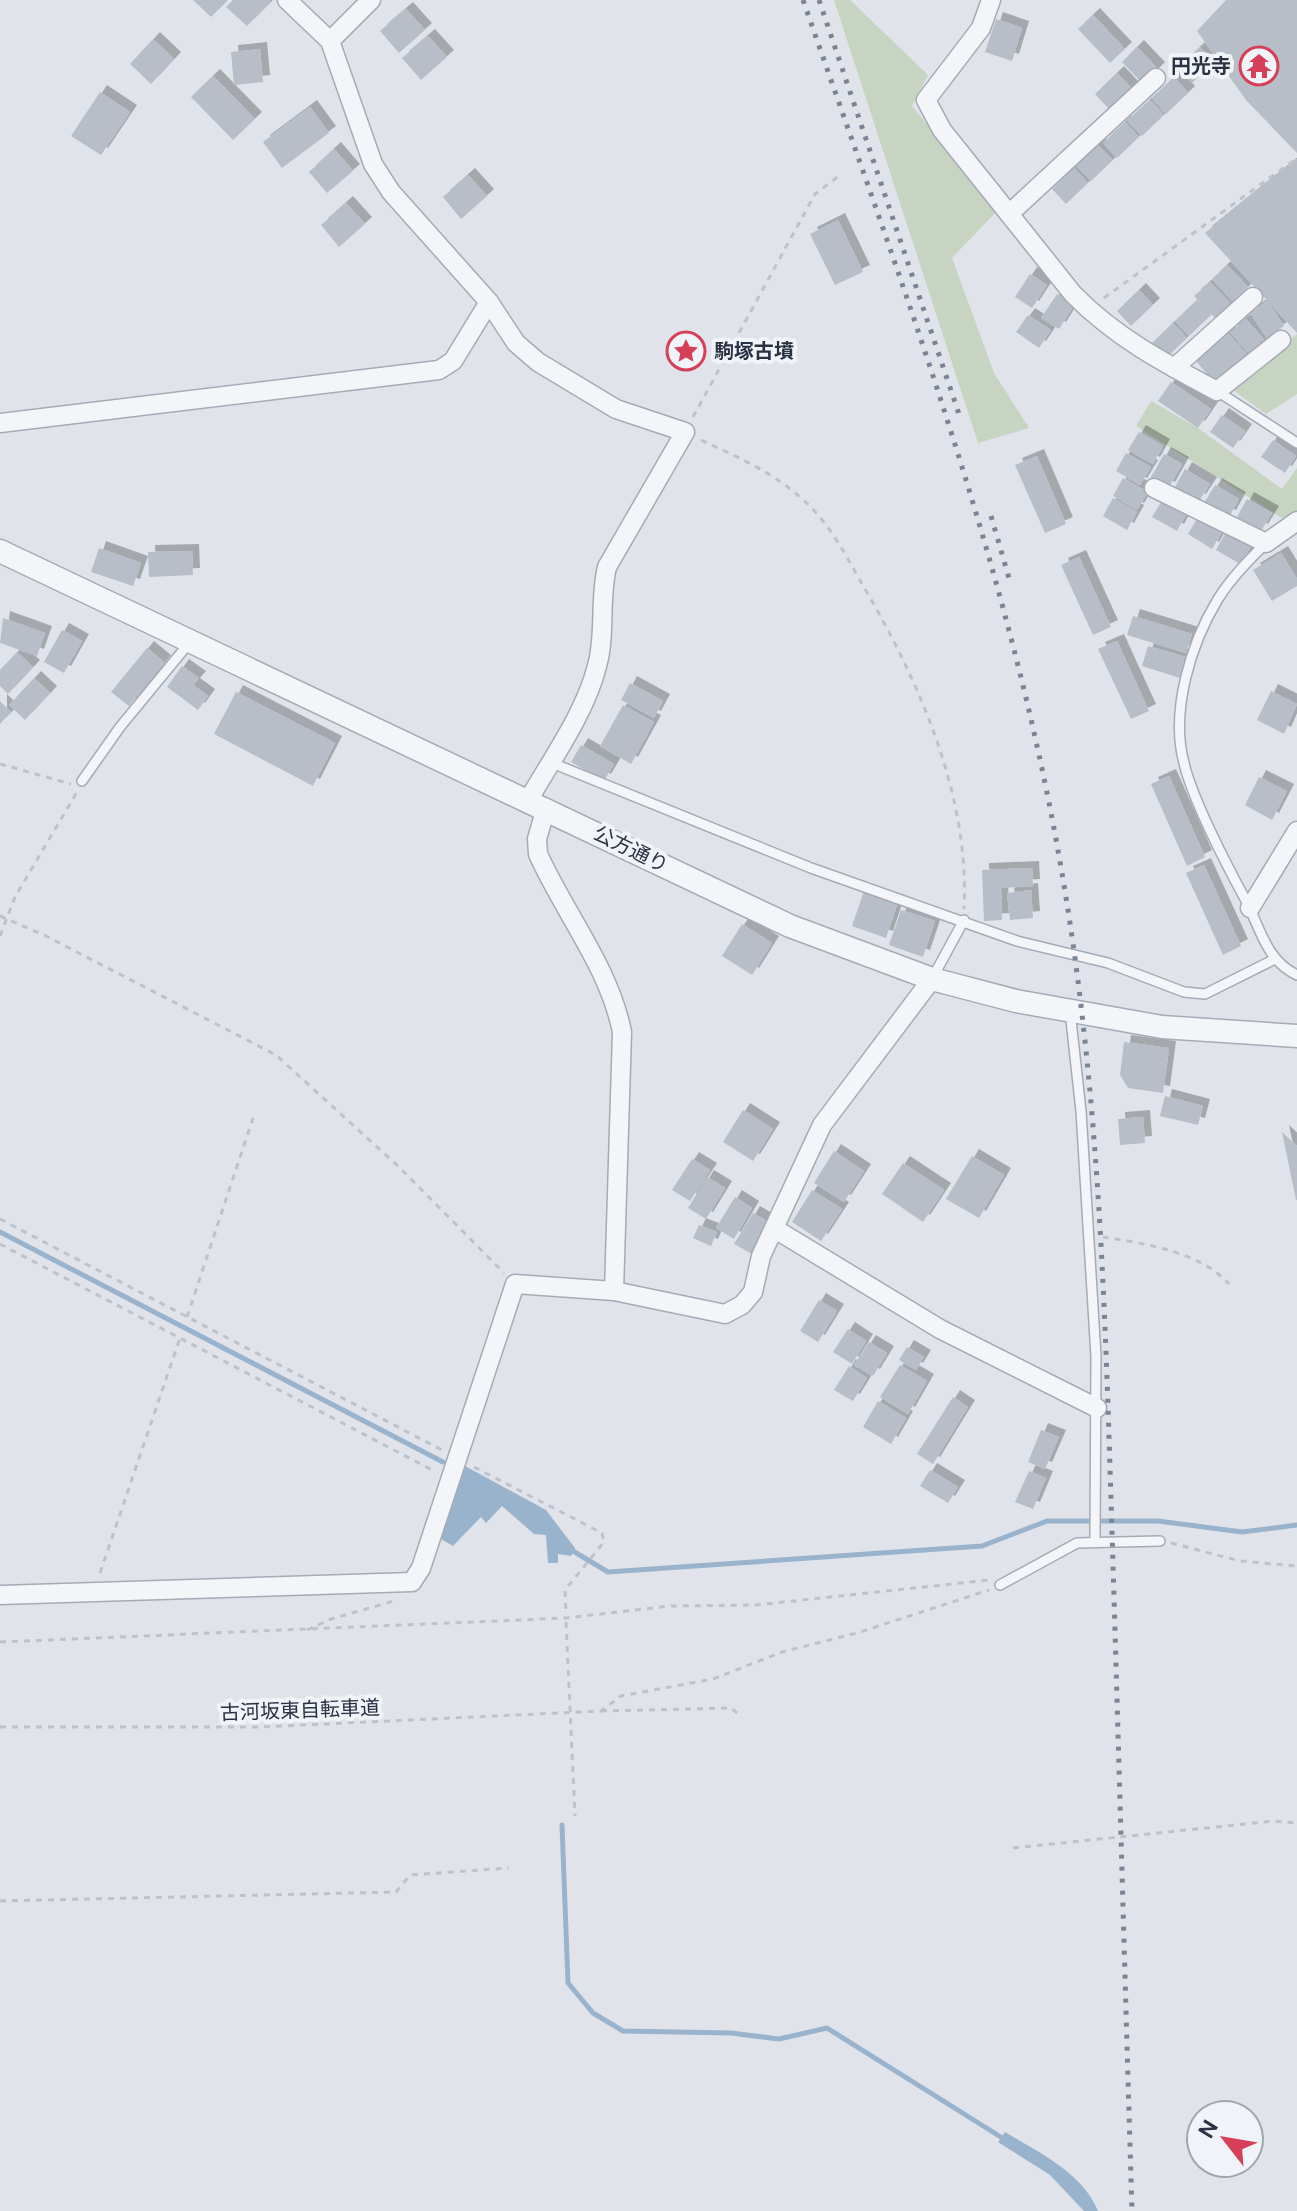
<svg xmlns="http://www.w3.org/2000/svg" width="1297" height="2211" font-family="'DM Sans','Noto Sans JP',sans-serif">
<defs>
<filter id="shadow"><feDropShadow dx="7" dy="-7" stdDeviation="0" flood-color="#0004"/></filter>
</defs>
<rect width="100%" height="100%" fill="#e0e4ea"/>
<g fill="#c6d4c1">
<path d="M834 0H850L928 75 912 106 998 210 952 258 994 373 1029 428 978 443Z"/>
<path d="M1297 334V394L1266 414 1233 390Z"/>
<path d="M1151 401 1198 428 1282 489 1297 468V514L1285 520 1136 426Z"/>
</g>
<g fill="#9ab3cc">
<path d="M465 1466 546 1510 575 1548 571 1556 558 1554V1563H548L546 1535 534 1534 502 1506 486 1523 481 1517 453 1546 439 1538Z"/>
<path d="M1005 2132C1038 2152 1083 2173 1098 2211H1084L1050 2175 998 2142Z"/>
</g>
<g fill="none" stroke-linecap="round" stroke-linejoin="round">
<g stroke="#9ab3cc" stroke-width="5">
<path d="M0 1232 443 1462"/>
<path d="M568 1548 608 1572 982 1546 1047 1521H1158L1242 1532 1297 1525"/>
<path d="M562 1825 568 1983 593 2013 623 2031 731 2033 779 2039 827 2028 1004 2139"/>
</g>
</g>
<g fill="#b7bec8" filter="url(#shadow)">
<path d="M193 0H228L211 17Z"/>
<path d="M233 0H269L271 2 247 26 226 7Z"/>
<path d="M1226 0H1297V153L1246 100 1197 31Z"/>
<path d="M406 9 425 30 399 53 380 31Z"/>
<path d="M1093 15 1125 49 1110 63 1078 29Z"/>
<path d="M996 19 1022 28 1012 61 985 52Z"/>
<path d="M428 36 447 57 421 80 402 58Z"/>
<path d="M153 39 174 59 151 84 130 64Z"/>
<path d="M1137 47 1158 69 1143 84 1122 62Z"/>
<path d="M1200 47 1214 62 1192 83 1178 68Z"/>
<path d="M260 49 263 82 234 85 231 52Z"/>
<path d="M1117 73 1132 89 1110 110 1095 94Z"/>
<path d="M213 76 255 119 233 140 191 97Z"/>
<path d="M1174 77 1188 93 1166 114 1152 98Z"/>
<path d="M100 92 130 112 101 155 71 136Z"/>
<path d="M1150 100 1164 115 1142 136 1127 121Z"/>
<path d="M310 107 329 133 282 168 263 142Z"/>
<path d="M1125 122 1139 137 1117 158 1103 143Z"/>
<path d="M1098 145 1113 160 1091 181 1076 166Z"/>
<path d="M334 149 353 171 327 193 309 172Z"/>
<path d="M1297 159V333L1205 233Z"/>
<path d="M1074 168 1088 183 1066 204 1052 189Z"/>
<path d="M468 175 487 196 461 219 443 197Z"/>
<path d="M346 203 365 224 339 247 321 225Z"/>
<path d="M838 220 863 272 835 285 810 234Z"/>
<path d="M1227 265 1248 287 1233 302 1212 279Z"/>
<path d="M1030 274 1047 285 1032 308 1015 297Z"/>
<path d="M1210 282 1231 304 1215 318 1194 296Z"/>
<path d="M1139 290 1153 305 1131 326 1117 311Z"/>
<path d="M1057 294 1074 305 1059 329 1041 318Z"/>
<path d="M1197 300 1211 315 1189 336 1175 321Z"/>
<path d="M1267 301 1284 326 1267 338 1250 313Z"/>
<path d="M1028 315 1051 330 1039 348 1016 332Z"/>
<path d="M1246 319 1266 342 1250 355 1230 332Z"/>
<path d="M1173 323 1187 338 1165 359 1151 344Z"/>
<path d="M1228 333 1248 356 1215 384 1196 361Z"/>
<path d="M1171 382 1211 409 1198 428 1158 401Z"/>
<path d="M1222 415 1245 431 1233 448 1210 432Z"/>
<path d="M1139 432 1163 446 1153 464 1128 450Z"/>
<path d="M1273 440 1296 456 1285 473 1261 457Z"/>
<path d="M1126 453 1151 467 1140 485 1116 471Z"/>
<path d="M1164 454 1182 464 1168 489 1150 479Z"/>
<path d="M1037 456 1066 524 1045 533 1015 465Z"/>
<path d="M1185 469 1210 484 1199 501 1175 487Z"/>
<path d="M1123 478 1148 492 1137 510 1113 496Z"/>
<path d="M1215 485 1239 499 1229 517 1204 503Z"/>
<path d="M1113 498 1137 512 1127 530 1103 516Z"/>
<path d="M1163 499 1187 513 1177 531 1152 517Z"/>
<path d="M1247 499 1272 513 1261 531 1237 517Z"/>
<path d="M1198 517 1223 530 1212 549 1188 534Z"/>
<path d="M1226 532 1251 546 1240 564 1216 550Z"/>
<path d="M99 548 141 563 133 586 91 572Z"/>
<path d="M192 551 193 575 149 577 148 552Z"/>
<path d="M1281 553 1297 579V586L1272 601 1253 570Z"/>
<path d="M1079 557 1111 627 1093 635 1061 565Z"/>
<path d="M1133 616 1192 634 1186 653 1127 635Z"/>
<path d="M3 618 45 633 37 656 0 643Z"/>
<path d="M62 630 82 641 64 673 44 662Z"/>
<path d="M1117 641 1149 711 1131 719 1098 649Z"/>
<path d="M1148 646 1186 657 1180 678 1142 666Z"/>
<path d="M147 648 164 662 129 706 111 692Z"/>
<path d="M17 652 33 667 8 694 0 686V670Z"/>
<path d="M182 666 199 678 193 685 208 696 198 710 167 687Z"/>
<path d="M34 678 50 693 25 720 9 705Z"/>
<path d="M630 683 663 701 654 718 621 700Z"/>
<path d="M1271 691 1297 704 1284 734 1257 720Z"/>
<path d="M236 692 335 743 313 786 214 734Z"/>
<path d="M0 701 11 712 0 724Z"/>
<path d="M623 705 654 722 631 764 600 746Z"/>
<path d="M581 745 614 764 604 781 571 762Z"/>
<path d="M1169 776 1205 857 1187 866 1151 784Z"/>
<path d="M1259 777 1287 791 1272 820 1245 805Z"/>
<path d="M1204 865 1241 946 1223 955 1186 873Z"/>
<path d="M1032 868 1033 886 1001 888 1002 920 984 921 982 870Z"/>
<path d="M1031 890 1033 918 1010 920 1007 893Z"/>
<path d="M864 891 898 902 886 938 852 926Z"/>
<path d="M901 910 935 921 923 957 889 945Z"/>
<path d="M742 924 772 943 752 975 722 956Z"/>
<path d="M1124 1042 1169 1048 1163 1093 1128 1088 1120 1075Z"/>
<path d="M1165 1096 1203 1106 1198 1125 1160 1116Z"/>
<path d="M743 1110 773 1129 753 1161 723 1142Z"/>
<path d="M1143 1117 1145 1143 1120 1145 1118 1119Z"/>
<path d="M1282 1132 1297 1146V1200H1296Z"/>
<path d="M834 1151 864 1171 844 1202 814 1183Z"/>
<path d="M972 1156 1004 1175 979 1218 946 1199Z"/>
<path d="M692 1159 710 1170 690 1201 672 1190Z"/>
<path d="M903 1163 944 1190 923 1222 882 1194Z"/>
<path d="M707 1177 725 1188 706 1219 688 1208Z"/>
<path d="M812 1190 842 1209 821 1241 792 1222Z"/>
<path d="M735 1197 752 1208 734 1239 716 1228Z"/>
<path d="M753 1213 770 1223 752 1254 734 1244Z"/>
<path d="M699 1225 717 1232 711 1246 693 1238Z"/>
<path d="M819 1300 837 1311 818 1342 800 1331Z"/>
<path d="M848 1329 866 1341 852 1364 833 1352Z"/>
<path d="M869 1342 887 1353 873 1376 854 1365Z"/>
<path d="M907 1347 924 1357 916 1370 899 1360Z"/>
<path d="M900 1365 927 1381 908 1414 880 1397Z"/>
<path d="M849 1366 867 1378 853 1401 834 1390Z"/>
<path d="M953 1397 968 1407 933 1464 917 1454Z"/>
<path d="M878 1401 906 1418 891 1444 863 1427Z"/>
<path d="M1041 1430 1059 1437 1045 1469 1028 1462Z"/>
<path d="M930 1470 958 1487 948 1503 920 1486Z"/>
<path d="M1029 1471 1046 1478 1033 1509 1015 1502Z"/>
</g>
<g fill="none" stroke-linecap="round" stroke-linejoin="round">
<g stroke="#a5abb5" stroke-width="12">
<g id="service">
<path d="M1217 391 1297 443"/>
<path d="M1266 543C1249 560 1231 578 1218 599 1191 643 1170 711 1184 763 1192 798 1226 864 1244 897 1260 926 1265 960 1297 975"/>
<path d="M552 763 811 868 1017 941 1108 963 1184 992 1205 994 1273 960"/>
<path d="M82 781 120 727 190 642"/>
<path d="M933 977 964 920"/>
<path d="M1070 1011 1081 1111 1096 1356 1095 1541"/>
<path d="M1000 1585 1077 1543 1160 1541"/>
</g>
</g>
<g stroke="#a5abb5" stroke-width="21">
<g id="minor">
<path d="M287 0 330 41 373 164 391 192 489 302 516 343 538 362 616 409 685 432 607 567C599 600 606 634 597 666 586 711 552 759 529 799"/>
<path d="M991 0 981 28 926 100 942 130 1073 294C1115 337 1164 363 1217 391L1281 340"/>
<path d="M330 41 371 0"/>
<path d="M1009 214 1156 78"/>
<path d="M1174 368 1253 297"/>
<path d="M0 423 439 370 453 361 489 302"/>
<path d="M1154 488 1266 543 1297 521"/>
<path d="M546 808 537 839 538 854C565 914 609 967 622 1032L614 1291"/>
<path d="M1250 908 1297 831"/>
<path d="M775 1229 940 1329 1097 1408"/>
<path d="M0 1595 412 1582 421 1568 515 1284 614 1291 725 1314 742 1305 753 1292 761 1256 822 1125 932 979"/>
</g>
</g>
<g stroke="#a5abb5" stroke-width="25">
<path id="tertiary" d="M0 551 790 926 932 979 1016 1001 1162 1027 1297 1036"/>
</g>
<g stroke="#bec2c9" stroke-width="3" stroke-dasharray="6 6" stroke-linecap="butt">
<path d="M1104 298 1297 158"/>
<path d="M693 417 815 194 839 176"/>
<path d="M701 440C737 457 771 471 801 498 828 521 844 552 861 582 918 679 970 794 964 909"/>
<path d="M0 764 71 784"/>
<path d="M0 916 46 936 276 1055 399 1167 504 1273"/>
<path d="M0 936 15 897 77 792"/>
<path d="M0 1219 442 1450"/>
<path d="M1103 1237C1143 1243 1201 1252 1229 1284"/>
<path d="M0 1244 436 1472"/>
<path d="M187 1317 255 1112"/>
<path d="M474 1467 602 1533 604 1542 565 1590 566 1615"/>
<path d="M1171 1543 1240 1561 1297 1566"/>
<path d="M100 1573 180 1338"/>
<path d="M566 1622 575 1816"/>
<path d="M307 1630 331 1619 394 1601"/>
<path d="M0 1642 566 1618 670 1606 756 1605 989 1580"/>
<path d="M601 1711 731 1708 742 1717"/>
<path d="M0 1727H260L601 1711 621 1696 713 1679 782 1652 857 1633 989 1590"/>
<path d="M1013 1848 1274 1821 1297 1823"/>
<path d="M0 1901 396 1892 410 1875 509 1868"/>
</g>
<use href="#service" stroke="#f3f5f8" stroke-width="9"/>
<use href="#minor" stroke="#f3f5f8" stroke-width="18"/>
<use href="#tertiary" stroke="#f3f5f8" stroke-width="22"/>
<g stroke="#798495" stroke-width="5" stroke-dasharray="4 8" stroke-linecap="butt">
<path d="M803 0C901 282 1007 561 1059 856 1099 1080 1105 1305 1112 1532 1119 1758 1125 1985 1132 2211"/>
<path d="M819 0 960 417"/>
<path d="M991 516 1011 585"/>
</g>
</g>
<defs>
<g id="temple-ring" transform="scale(2)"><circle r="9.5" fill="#f0f3f7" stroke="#d63f58" stroke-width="1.5"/><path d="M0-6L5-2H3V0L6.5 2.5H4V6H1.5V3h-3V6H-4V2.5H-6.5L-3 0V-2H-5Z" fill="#d63f58"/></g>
<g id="sight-ring" transform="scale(2)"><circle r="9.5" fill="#f0f3f7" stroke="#d63f58" stroke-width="1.5"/><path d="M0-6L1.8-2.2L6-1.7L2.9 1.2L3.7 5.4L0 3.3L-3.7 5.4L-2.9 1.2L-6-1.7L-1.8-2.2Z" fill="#d63f58"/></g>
</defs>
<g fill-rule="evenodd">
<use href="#temple-ring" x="1259" y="66"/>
<use href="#sight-ring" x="686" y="351"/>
</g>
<g text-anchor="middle" stroke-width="8" stroke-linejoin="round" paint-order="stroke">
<g font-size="20" font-weight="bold" fill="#283243" stroke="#f0f3f7" text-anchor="end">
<text x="1231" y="73">円光寺</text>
<text x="714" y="358" text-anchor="start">駒塚古墳</text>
</g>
<g font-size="20" fill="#283243" stroke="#f0f3f7">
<text transform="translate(631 849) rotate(26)" y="7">公方通り</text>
<text transform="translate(300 1710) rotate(-2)" y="7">古河坂東自転車道</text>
</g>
</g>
<g transform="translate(1225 2139) rotate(301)"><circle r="38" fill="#f0f3f7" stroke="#a0a6af" stroke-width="2"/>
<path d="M0-6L14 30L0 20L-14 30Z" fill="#d63f58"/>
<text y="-12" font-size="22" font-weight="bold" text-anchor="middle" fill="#283243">N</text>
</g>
</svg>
